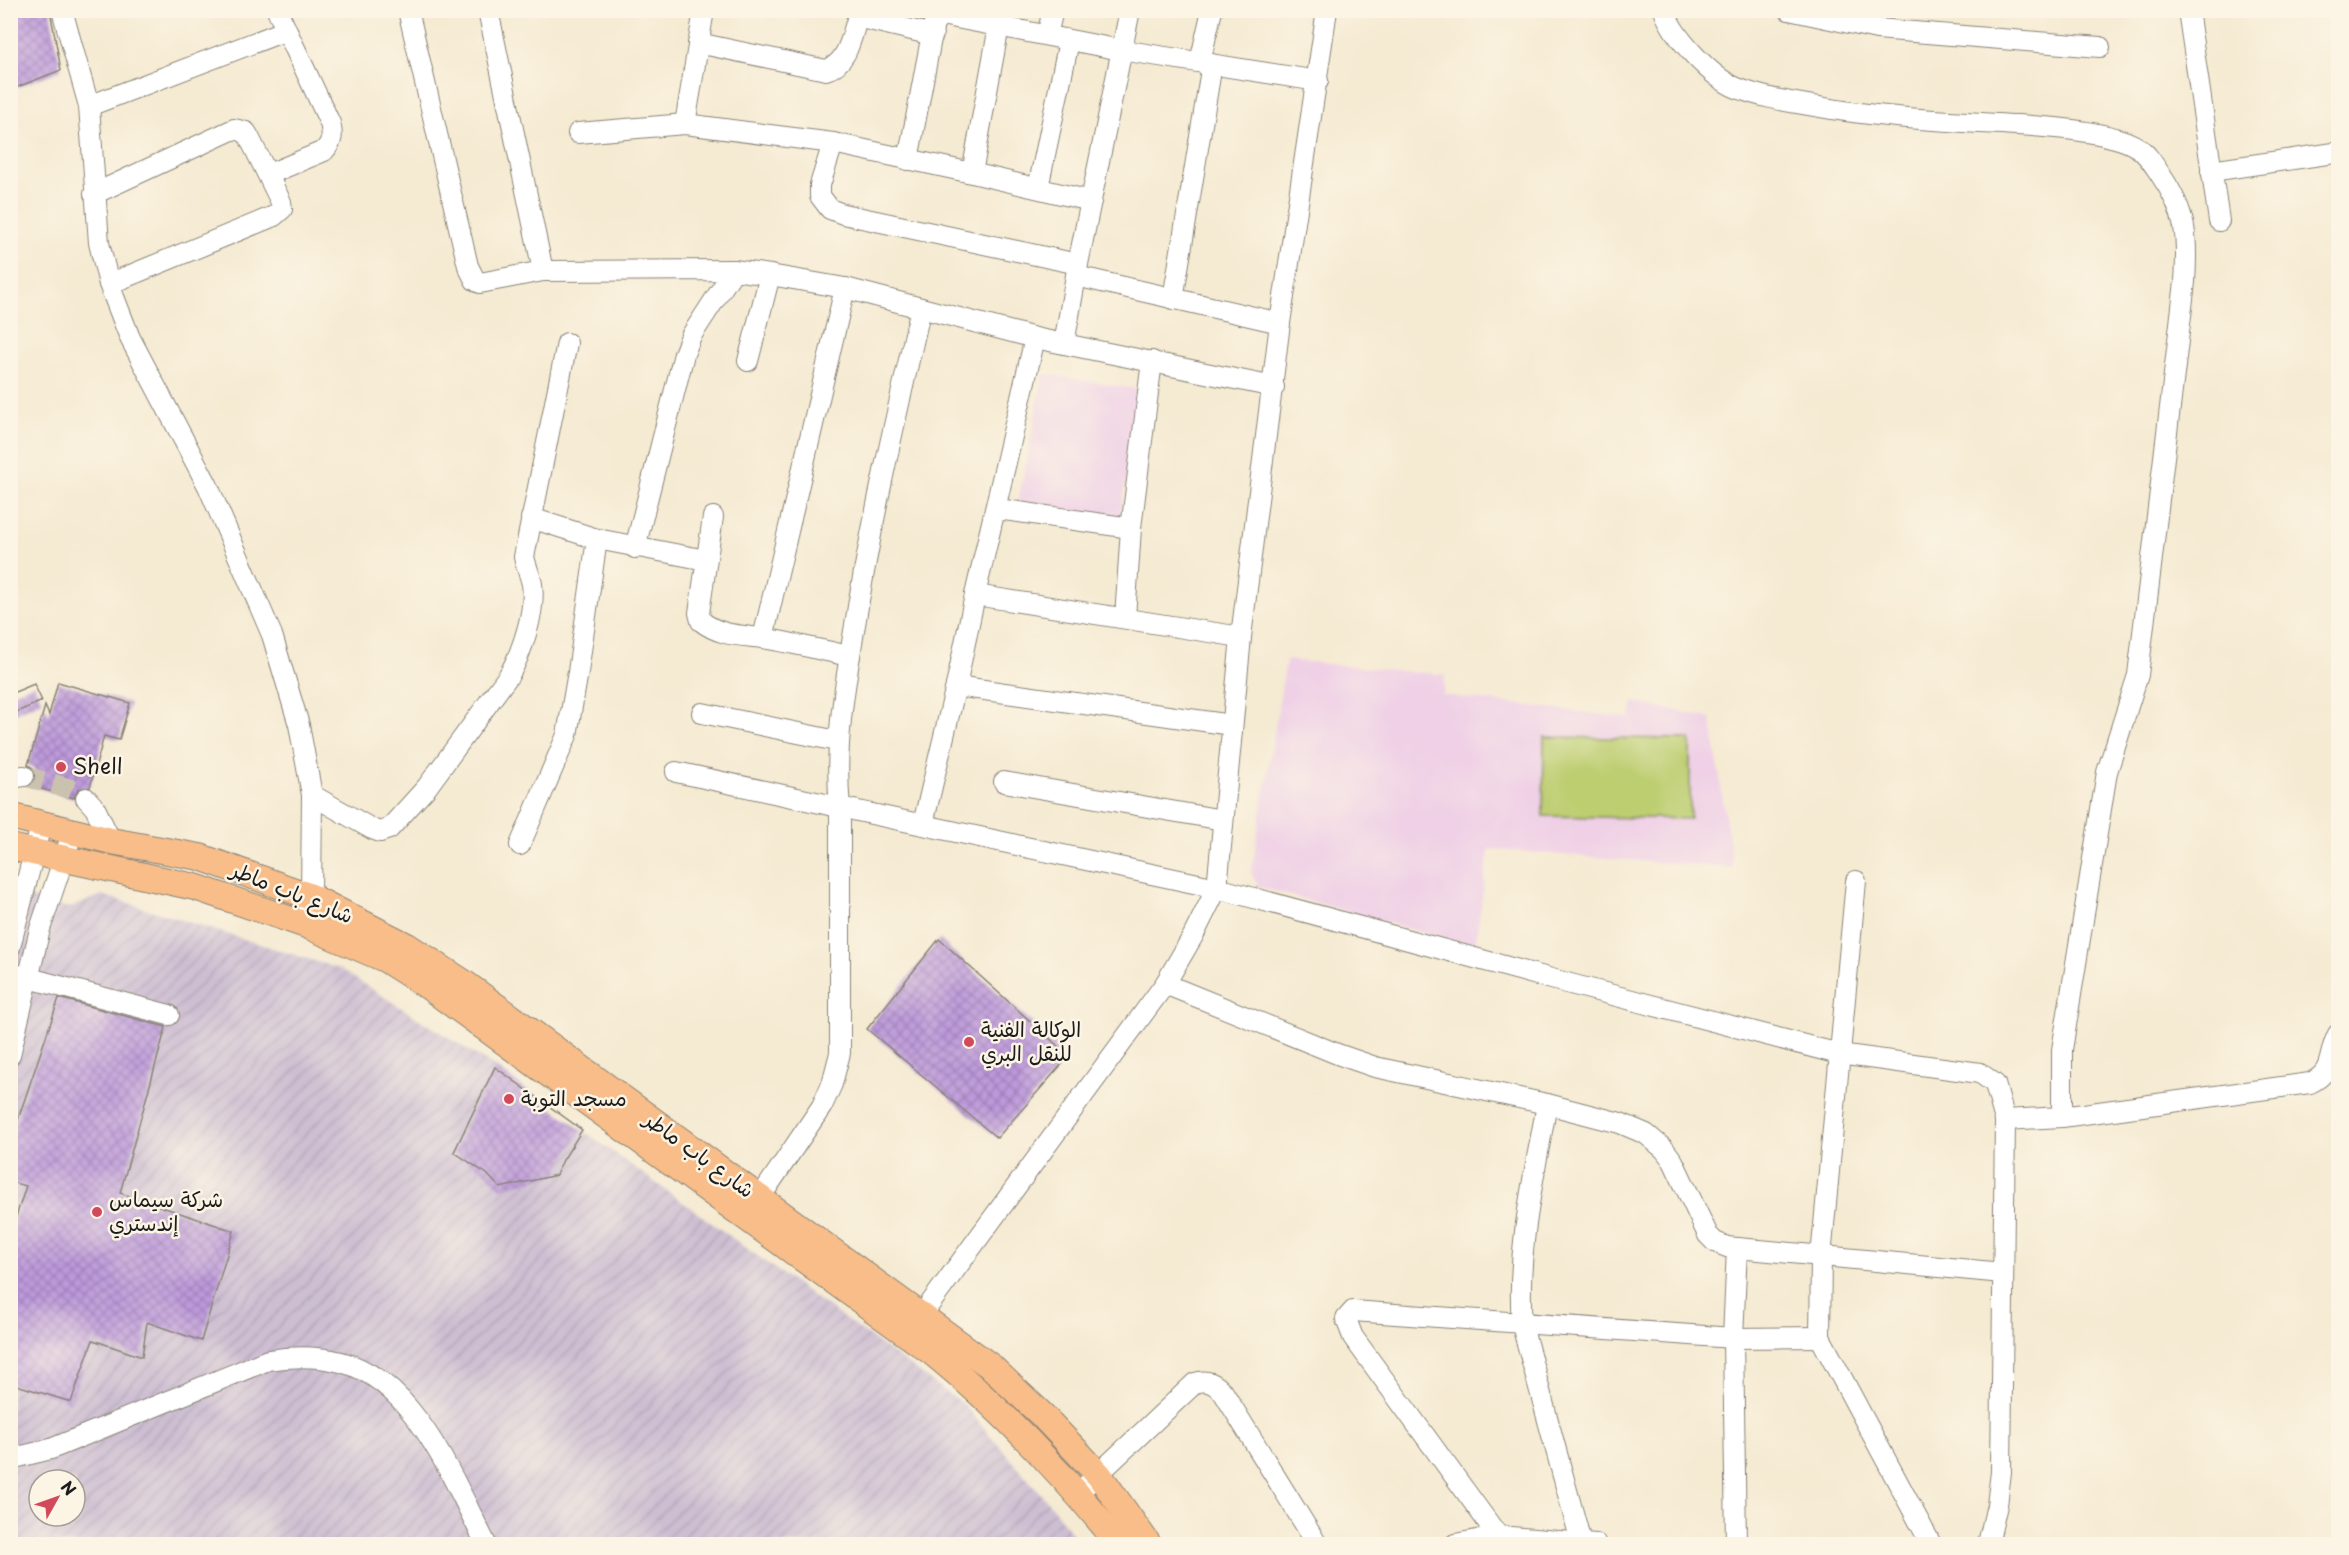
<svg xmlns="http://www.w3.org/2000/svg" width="2349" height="1555" font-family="'Playpen Sans','Playpen Sans Arabic',sans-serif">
<defs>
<pattern id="industrial-furrows" width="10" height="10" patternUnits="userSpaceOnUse" patternTransform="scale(1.5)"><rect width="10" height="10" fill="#cdbed2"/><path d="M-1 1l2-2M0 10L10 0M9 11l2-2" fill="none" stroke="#afa3b4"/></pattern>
<pattern id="building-cross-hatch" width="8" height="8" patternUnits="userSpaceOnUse" patternTransform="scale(1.5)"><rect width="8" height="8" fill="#be9adc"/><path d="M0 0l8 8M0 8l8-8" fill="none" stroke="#9a7db2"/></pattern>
</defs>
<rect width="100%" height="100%" fill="#fcf5e5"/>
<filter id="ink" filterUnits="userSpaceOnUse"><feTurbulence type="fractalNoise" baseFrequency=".0167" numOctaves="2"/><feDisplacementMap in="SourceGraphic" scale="12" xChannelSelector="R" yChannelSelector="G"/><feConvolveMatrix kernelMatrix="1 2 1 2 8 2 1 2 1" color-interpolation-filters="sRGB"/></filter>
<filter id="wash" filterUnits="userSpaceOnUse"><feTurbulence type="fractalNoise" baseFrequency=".008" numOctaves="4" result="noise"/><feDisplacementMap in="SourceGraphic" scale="24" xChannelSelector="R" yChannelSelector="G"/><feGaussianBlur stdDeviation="1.35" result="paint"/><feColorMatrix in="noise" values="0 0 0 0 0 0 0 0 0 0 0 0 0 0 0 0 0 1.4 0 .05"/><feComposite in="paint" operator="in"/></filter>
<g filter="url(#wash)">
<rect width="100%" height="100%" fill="#f5ead2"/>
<g fill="#efd0e6">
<path d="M1044 374 1142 390 1117 531 1017 507Z"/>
<path d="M1286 660 1445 675 1443 695 1630 718 1634 702 1711 718 1733 868 1489 849 1475 947 1259 887 1251 873Z"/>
</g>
<path fill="url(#industrial-furrows)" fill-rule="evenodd" d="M10 892 69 908 102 895 340 969 495 1067 964 1405 1052 1507 1080 1544H11ZM39 1480H75V1516H39Z"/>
<path fill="#bdce71" stroke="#6c7546" stroke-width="1.5" d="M1544 737 1690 739V819L1543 816Z"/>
<g id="blocks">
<g fill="url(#building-cross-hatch)">
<path d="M10 10H50L61 70 10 90Z"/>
<path d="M58 682 130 703 119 740 104 736 90 787 78 789 74 798 31 786 35 780 36 774 33 768 28 765 45 706 49 715Z"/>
<path d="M34 684 42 701 10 715V694Z"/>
<path d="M939 939 1069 1056 997 1138 867 1029Z"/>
<path d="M59 998 166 1027 120 1193 234 1231 201 1341 147 1322 142 1357 93 1340 71 1402 10 1383V1235L26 1186 10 1182V1143Z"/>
<path d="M495 1067 582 1130 563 1160 556 1175 500 1188 487 1174 454 1152Z"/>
</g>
</g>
</g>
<g filter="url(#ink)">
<use href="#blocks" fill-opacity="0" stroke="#888377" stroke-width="1.5"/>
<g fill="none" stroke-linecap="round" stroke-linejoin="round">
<path stroke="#cac1ae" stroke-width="20" stroke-dasharray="20 10" stroke-linecap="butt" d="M24 776 71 789 86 798"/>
<g stroke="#888377" stroke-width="22">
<g id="minor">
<path d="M62 10 89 106 99 243 109 284 130 338 208 486 272 635 299 725 312 795 311 897 306 925"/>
<path d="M408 10 468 266 475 280 480 283 543 271 734 270 770 275 845 288 1035 338 1274 387"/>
<path d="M488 10 543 271"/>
<path d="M1664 10C1673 37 1712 78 1737 88 1760 97 1785 101 1808 105 1877 118 1947 121 2016 125 2047 127 2112 131 2137 147 2147 153 2154 165 2160 174 2187 213 2188 237 2185 282L2138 675 2107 772 2062 1050V1117"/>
<path d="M1789 10 1877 29 2100 47"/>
<path d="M2188 10 2219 221"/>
<path d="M857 17 933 35"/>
<path d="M1047 35 1053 10"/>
<path d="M698 43 826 70C850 63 852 31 860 10"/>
<path d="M1200 62 1212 10"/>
<path d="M89 106 287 30"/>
<path d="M685 124 704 10"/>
<path d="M578 133 685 124 833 143 972 173 1091 201"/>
<path d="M833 143 820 185V196L830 209 843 214 1078 264"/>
<path d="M908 160 934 23 941 15 1121 50 1318 81"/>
<path d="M2211 171 2334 153"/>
<path d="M972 173 999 26"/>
<path d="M269 174 324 151C333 141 333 135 330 123L277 10"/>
<path d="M1038 188 1069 41"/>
<path d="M94 194 234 129 246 132 249 137 281 202 282 209 274 216 109 284"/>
<path d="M1076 276 1280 323"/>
<path d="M1173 299 1212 64"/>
<path d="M1064 344 1078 264 1130 10"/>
<path d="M748 361 770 275"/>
<path d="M997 509 1131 528"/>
<path d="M713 517 699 613 701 621C720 636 739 635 762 638 792 643 821 650 850 656"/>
<path d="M531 518 597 539 706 560"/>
<path d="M635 548 684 354 691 336 734 270"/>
<path d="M975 595 1241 637"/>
<path d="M1125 618 1131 528 1152 361"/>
<path d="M763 638 845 288"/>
<path d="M956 686 1232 725"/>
<path d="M702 713 837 741"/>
<path d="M676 772 1217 888 1559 981 1839 1054 1980 1073 1995 1084 2005 1120"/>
<path d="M10 778 24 776"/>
<path d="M1004 782 1223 820"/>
<path d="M312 795 372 829 380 832 389 829 427 787 509 675C522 652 536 611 532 584 530 575 526 566 524 557L567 343"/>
<path d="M86 798 95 808 111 841"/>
<path d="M923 824 956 686 975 595 1035 338"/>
<path d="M520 845 567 735 578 672 597 539"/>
<path d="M1856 881 1821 1257 1820 1337 1931 1544"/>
<path d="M10 947 41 825"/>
<path d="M10 973 169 1015"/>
<path d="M1165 984 1340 1055 1375 1067 1547 1104 1620 1123 1646 1134 1664 1149 1673 1161 1708 1235 1715 1242 1727 1247 2003 1273"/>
<path d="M10 1055 40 929 73 831"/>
<path d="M1547 1104C1534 1177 1516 1251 1522 1325L1581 1542"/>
<path d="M753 1208 822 1106 832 1084 840 1053V808C834 748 844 690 854 631 871 522 896 416 921 308"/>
<path d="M913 1327 1165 984 1193 936 1217 888 1241 637 1280 323 1327 10"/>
<path d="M10 1459 51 1449 268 1360C293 1356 317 1356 341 1362 415 1380 455 1484 486 1544"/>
<path d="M1078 1493 1195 1383C1207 1379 1214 1383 1223 1392L1317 1544"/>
<path d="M1455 1544 1498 1536 1596 1544"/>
<path d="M1501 1544 1498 1536 1353 1337 1346 1319 1353 1311 1733 1338 1820 1337"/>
<path d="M1736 1544 1733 1338 1737 1248"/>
<path d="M1988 1544 1997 1505 2001 1472 2005 1120 2062 1117 2310 1083C2335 1072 2327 1054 2338 1034"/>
</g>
</g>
<g stroke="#888377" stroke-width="28">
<g id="major">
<path d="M10 816 111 841 200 857 311 897 407 946 464 983 990 1366 1041 1414 1099 1475 1148 1544"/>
<path d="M10 847 195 887 306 925 385 959 429 987 933 1353C1003 1410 1063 1474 1119 1544"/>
</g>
</g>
<use href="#minor" stroke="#fff" stroke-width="20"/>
<use href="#major" stroke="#f8bd88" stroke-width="26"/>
</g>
</g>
<g fill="#d1495b" stroke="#fcf5e5" stroke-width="2">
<circle cx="61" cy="767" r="6"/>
<circle cx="969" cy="1042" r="6"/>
<circle cx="509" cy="1099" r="6"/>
<circle cx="97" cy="1212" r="6"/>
</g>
<g text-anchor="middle" stroke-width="5" stroke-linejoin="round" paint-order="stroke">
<g font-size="21" fill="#1c1c1c" stroke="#fcf5e5" text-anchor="start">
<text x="73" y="774">Shell</text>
<text x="981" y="1037">الوكالة الفنية<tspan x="981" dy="24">للنقل البري</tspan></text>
<text x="521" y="1106">مسجد التوبة</text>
<text x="109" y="1207">شركة سيماس<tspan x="109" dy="24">إندستري</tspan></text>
</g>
<g font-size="21" fill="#1c1c1c" stroke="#fcf5e5">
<text transform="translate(292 893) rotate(22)" y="7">شارع باب ماطر</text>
<text transform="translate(699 1155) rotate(36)" y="7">شارع باب ماطر</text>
</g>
</g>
<rect width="2349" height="1555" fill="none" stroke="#fcf5e5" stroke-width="36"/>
<g transform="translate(57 1498) rotate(50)"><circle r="28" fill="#fcf5e5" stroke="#a29e95" stroke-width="1.5"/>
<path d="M0-4.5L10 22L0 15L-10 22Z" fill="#d1495b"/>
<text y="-9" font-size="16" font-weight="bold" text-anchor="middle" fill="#1c1c1c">N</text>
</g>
</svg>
